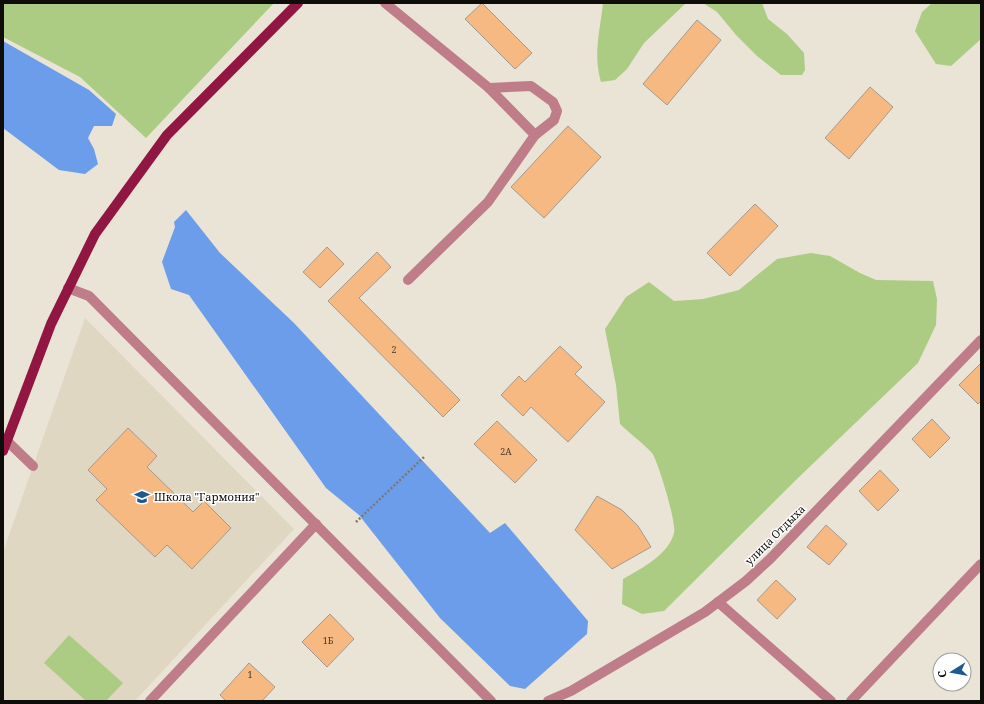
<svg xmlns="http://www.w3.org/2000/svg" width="984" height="704" font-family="'Noto Serif',serif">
<rect width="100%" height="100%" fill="#eae4d7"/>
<path fill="#e0d7c3" d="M85 318 294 529 135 701H3V552Z"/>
<g fill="#abcc82">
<path d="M3 3H274L146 138 80 77 3 37Z"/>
<path d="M603 3H688L685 4 644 43 627 69 615 80 601 82C593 53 600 32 603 3Z"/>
<path d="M703 3H762L768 19 787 34 804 53 805 70 802 75H781L757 56 736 35 717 12Z"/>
<path d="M932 3H981V39L951 66 936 64 915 31 922 12Z"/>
<path d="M811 253 830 256 860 273 876 280 933 281 937 299 936 325 918 363 799 477 664 611 642 614 622 604 623 579C641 569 669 554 674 533 677 524 658 461 652 453 643 443 630 434 620 424L616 385 605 329 626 297 649 282 674 301 703 299 739 290 777 259Z"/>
<path d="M69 635 123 683 106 701H86L44 663Z"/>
</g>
<g fill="#6b9dea">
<path d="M3 41 89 90 116 114 112 126H94L88 138 94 149 98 164 85 174 59 170 3 128Z"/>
<path d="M186 210 220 253 294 323 490 533 505 523 588 621 587 634 525 689 510 686 440 618 359 515 326 488 189 295 171 289 162 262 175 227 174 222Z"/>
</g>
<g fill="#f6b981" stroke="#a4998f">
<path d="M482 3 532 53 515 69 465 19Z"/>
<path d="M697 20 721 40 667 105 643 84Z"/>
<path d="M870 87 893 107 849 159 825 138Z"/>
<path d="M568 126 601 157 544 218 511 187Z"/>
<path d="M755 204 778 226 730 276 707 253Z"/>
<path d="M327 247 344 264 320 288 303 272Z"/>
<path d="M377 252 391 267 359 298 460 400 443 417 328 301Z"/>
<path d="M560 346 582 367 575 374 605 402 568 442 531 407 523 416 501 395 519 376 525 382Z"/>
<path d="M981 363V401L978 404 959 385Z"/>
<path d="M932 419 950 438 930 458 912 439Z"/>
<path d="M497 421 537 460 515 483 474 444Z"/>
<path d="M128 428 157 456 147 467 193 512 204 501 231 528 192 569 167 545 155 557 96 500 107 489 88 470Z"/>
<path d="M880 470 899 490 878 511 859 491Z"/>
<path d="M597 496 622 510 638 526 651 547 612 569 575 530Z"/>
<path d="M826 525 847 544 829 565 807 547Z"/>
<path d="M776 580 796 599 777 619 757 600Z"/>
<path d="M330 614 354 639 327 667 302 642Z"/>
<path d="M249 663 275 687 262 701H226L220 695Z"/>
</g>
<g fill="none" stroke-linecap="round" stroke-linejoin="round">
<path stroke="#7c7870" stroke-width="2.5" stroke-dasharray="2 2" stroke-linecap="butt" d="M356 522 424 457"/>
<g stroke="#bf7d89" stroke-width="10">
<path d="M385 3 489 88 535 135 488 202 408 280"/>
<path d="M489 88 531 86 553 102 557 111 554 120 535 135"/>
<path d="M68 288 89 296 491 701"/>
<path d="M7 441 33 466"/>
<path d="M718 602 831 701"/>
<path d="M150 701 316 524"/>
<path d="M548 701 571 691 705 612 746 581 770 559 981 340"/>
<path d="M851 701 981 564"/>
</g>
<path stroke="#911641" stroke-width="10" d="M3 451 51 324 95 234 167 135 298 3"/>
</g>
<defs>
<g id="school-bare" transform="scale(1.2)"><path d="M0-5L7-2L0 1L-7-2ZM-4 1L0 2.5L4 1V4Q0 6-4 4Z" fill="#205890" stroke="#fff" stroke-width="2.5" paint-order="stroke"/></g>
</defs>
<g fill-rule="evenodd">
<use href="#school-bare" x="142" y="497"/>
</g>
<g text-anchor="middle" stroke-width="3" stroke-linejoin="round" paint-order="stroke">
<g font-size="9" fill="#493827">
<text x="394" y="353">2</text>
<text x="506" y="455">2А</text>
<text x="328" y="644">1Б</text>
<text x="250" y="678">1</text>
</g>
<g font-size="11" fill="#0f0d09" stroke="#fff" text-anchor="start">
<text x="154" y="501">Школа "Гармония"</text>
</g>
<g font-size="11" fill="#0f0d09" stroke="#fff">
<text transform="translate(775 535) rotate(-45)" y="4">улица Отдыха</text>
</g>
</g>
<rect width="984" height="704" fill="none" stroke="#0f0d09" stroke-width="8"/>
<g transform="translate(952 672) rotate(259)"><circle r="19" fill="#ffffff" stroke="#9f9e9d"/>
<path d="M0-3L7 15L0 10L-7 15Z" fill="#205890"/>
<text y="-6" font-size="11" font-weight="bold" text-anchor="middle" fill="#0f0d09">С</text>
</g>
</svg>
